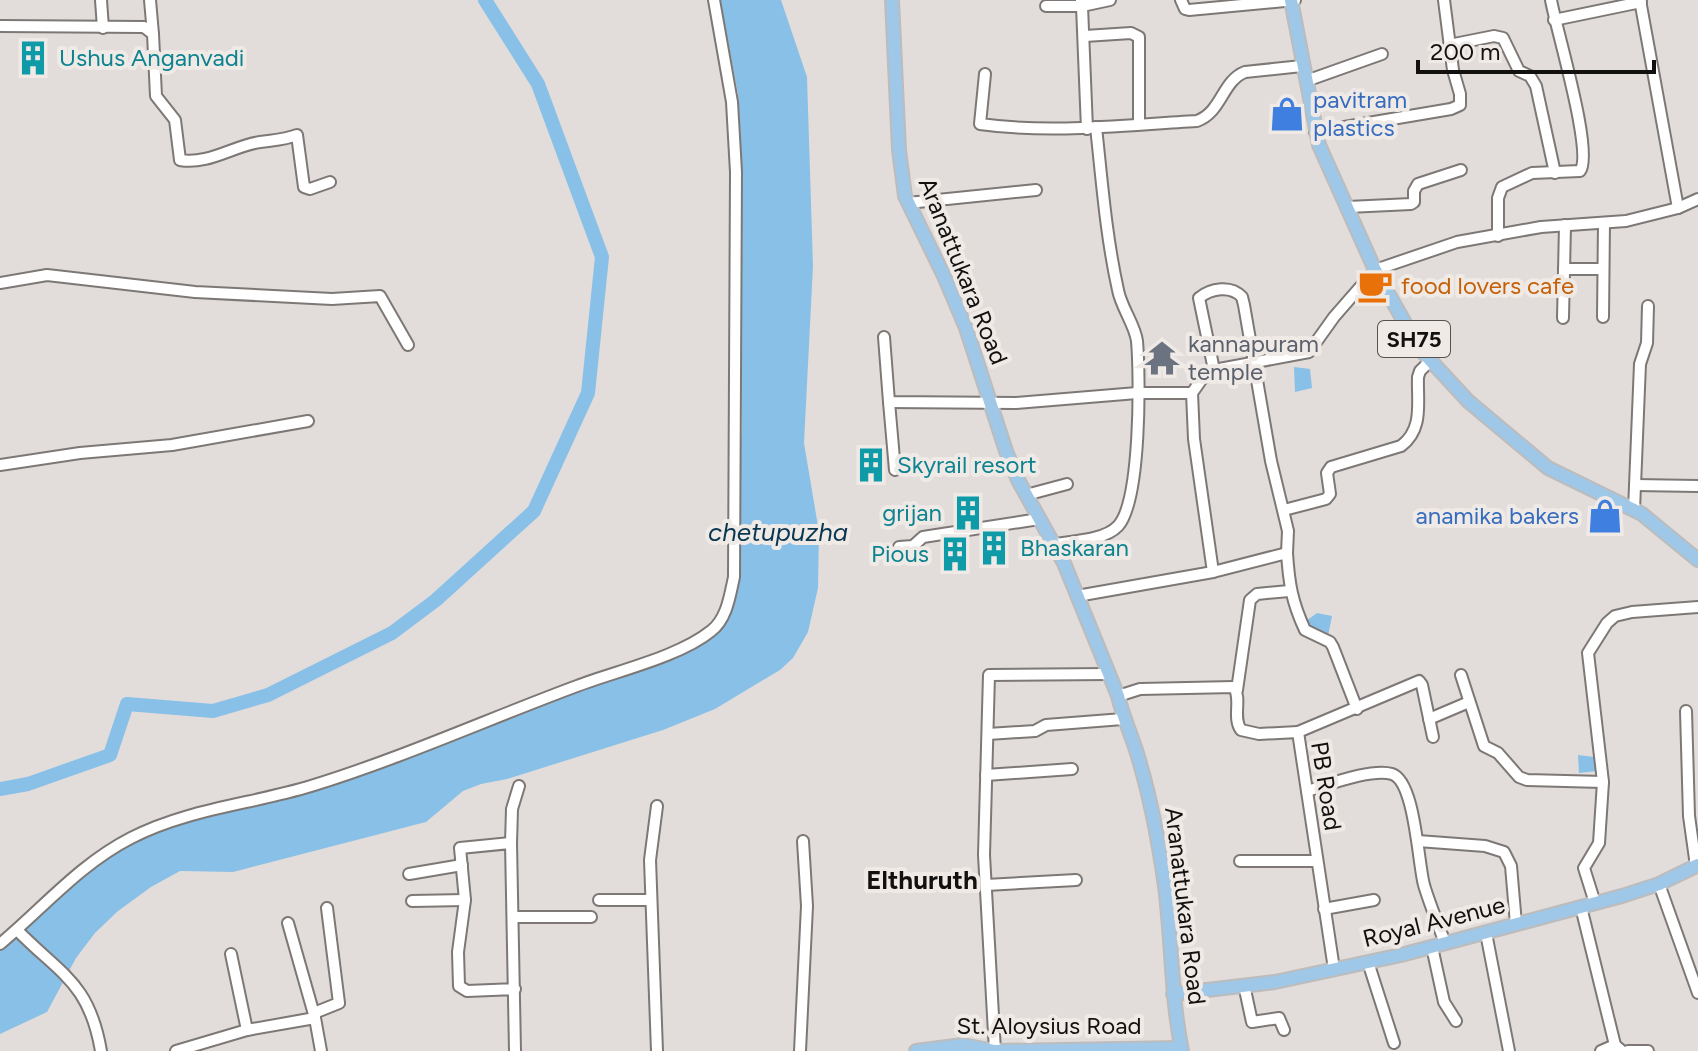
<svg xmlns="http://www.w3.org/2000/svg" width="1698" height="1051" font-family="Figtree,sans-serif">
<rect width="100%" height="100%" fill="#e2ddda"/>
<g fill="#89c0e7">
<path d="M720 0H781L807 77 813 266 804 443 819 532 818 588 808 632 793 658 780 670 715 709 663 730 507 779 481 784 463 791 426 822 233 872 180 871 151 887 118 911 95 933 76 958 47 1012 0 1034V951L87 870 132 841 175 824 308 791 715 632 732 609 738 583V478L742 430 740 292 741 143 738 94Z"/>
<path d="M1294 367 1310 369 1312 388 1295 392Z"/>
<path d="M1317 613 1332 616 1328 636 1307 631 1306 621Z"/>
<path d="M1578 755 1594 757 1597 771 1579 773Z"/>
</g>
<g fill="none" stroke-linecap="round" stroke-linejoin="round">
<path stroke="#89c0e7" stroke-width="14" d="M0 789 28 784 110 755 127 704 213 711 268 695 392 633 436 600 534 511 588 393 602 257 538 84 485 0"/>
<g stroke="#7d7875" stroke-width="14">
<g id="minor">
<path d="M101 0 103 28"/>
<path d="M150 0 153 34"/>
<path d="M1181 0 1185 9 1189 10 1295 0"/>
<path d="M1640 0 1678 208"/>
<path d="M1046 6H1082L1081 0"/>
<path d="M1554 20 1641 2"/>
<path d="M0 26 144 27 153 34 156 96 175 120 180 160C208 165 233 146 260 142 273 140 284 140 297 135L304 187 310 189 330 182"/>
<path d="M1085 36 1131 33 1139 37V124"/>
<path d="M1449 45 1494 36 1503 38 1519 71 1530 76 1536 86 1555 173"/>
<path d="M985 74 980 124C1053 134 1124 125 1197 121 1222 112 1222 81 1245 72L1302 66"/>
<path d="M1306 81 1382 54"/>
<path d="M1087 129 1082 6 1110 0"/>
<path d="M1315 132 1451 109 1460 105V94L1453 70 1444 0"/>
<path d="M908 203 1036 190"/>
<path d="M1348 207 1411 204 1414 202V191L1418 184 1461 170"/>
<path d="M1498 236V198L1502 187 1532 173 1580 171C1594 153 1556 29 1551 0"/>
<path d="M1564 269H1602"/>
<path d="M0 283 47 275 195 292 332 299 380 296 408 345"/>
<path d="M1603 317 1604 223"/>
<path d="M1563 318 1565 225"/>
<path d="M884 337 889 402 1016 403 1137 393H1192L1204 376 1214 370 1309 352 1334 317 1375 270 1457 242 1541 227 1626 221 1678 208 1698 199"/>
<path d="M1214 370 1199 298C1211 288 1231 285 1242 297L1244 305 1271 461 1288 531 1287 553"/>
<path d="M1192 393 1194 439 1213 572 1287 553C1289 584 1292 602 1305 630L1330 642 1333 647 1357 709"/>
<path d="M889 402 895 470"/>
<path d="M0 465 80 453 172 445 308 421"/>
<path d="M1635 485 1698 486"/>
<path d="M1026 495 1067 484"/>
<path d="M1284 510 1326 499 1330 494 1327 473 1331 467 1401 446C1424 429 1417 402 1418 377L1420 371 1431 360"/>
<path d="M1634 510 1640 364 1647 343 1648 306"/>
<path d="M1055 544C1074 541 1105 540 1118 526 1141 501 1140 377 1137 341 1135 325 1121 307 1118 290 1106 236 1102 182 1096 127"/>
<path d="M899 547 913 546 923 537 1039 519"/>
<path d="M1077 596 1213 572"/>
<path d="M1461 675 1484 746 1498 753 1519 777 1527 780 1603 782"/>
<path d="M1237 690 1250 600 1257 594 1289 591"/>
<path d="M1118 696 1140 689 1234 687C1242 700 1232 717 1241 730L1259 734 1298 732 1334 969"/>
<path d="M1686 711 1689 816 1696 866"/>
<path d="M1429 719 1469 702"/>
<path d="M1298 732 1419 681 1422 685 1433 737"/>
<path d="M988 734 1035 731 1046 725 1123 719"/>
<path d="M986 775 1072 769"/>
<path d="M1307 791C1328 785 1371 768 1392 774 1415 781 1418 863 1424 885 1430 905 1438 924 1445 943"/>
<path d="M1418 841 1485 846 1504 852 1511 866 1516 924"/>
<path d="M511 843 512 809 519 786"/>
<path d="M1240 861H1317"/>
<path d="M409 874 462 865"/>
<path d="M1659 884 1698 993"/>
<path d="M986 885 1076 880"/>
<path d="M599 900H651"/>
<path d="M412 901 465 900"/>
<path d="M1595 903 1584 868 1599 843 1603 782 1588 653 1607 623 1615 616 1632 612 1698 607"/>
<path d="M1581 907 1615 1045 1622 1051"/>
<path d="M1324 909 1374 900"/>
<path d="M513 917H591"/>
<path d="M288 923 315 1018 321 1051"/>
<path d="M17 930C61 975 89 982 101 1051"/>
<path d="M1486 933 1509 1051"/>
<path d="M0 944C43 908 80 864 131 838 187 809 252 804 311 786 402 758 488 719 577 686 616 671 679 657 711 631 727 619 730 595 734 577L736 172 732 102 714 0"/>
<path d="M1432 947 1444 1002 1456 1021"/>
<path d="M1368 962 1394 1043"/>
<path d="M1244 985 1252 1022 1279 1018 1284 1030"/>
<path d="M314 1013 339 1003 327 908"/>
<path d="M247 1030 315 1018"/>
<path d="M176 1051 247 1030 231 954"/>
<path d="M515 1051 511 843 460 848 465 900 458 952 459 986 467 991 515 989"/>
<path d="M657 1051 650 860 657 806"/>
<path d="M800 1051 807 906 803 841"/>
<path d="M995 1051 984 855 989 675 1109 674"/>
<path d="M1601 1051 1615 1045"/>
<path d="M1628 1051H1648"/>
</g>
</g>
<g stroke="#bdbcbc" stroke-width="16">
<g id="major">
<path d="M892 0 899 150 905 196 944 276 966 328 1006 451 1018 480 1064 563 1118 696C1123 718 1133 738 1139 760 1151 800 1159 844 1165 886 1172 941 1171 997 1182 1051"/>
<path d="M1291 0 1319 145 1375 270 1419 348 1468 401 1548 468 1642 514 1698 560"/>
<path d="M1173 994 1275 982 1401 955 1622 896 1659 884 1698 865"/>
<path d="M916 1051 963 1045 994 1051 1181 1048"/>
</g>
</g>
<use href="#minor" stroke="#fff" stroke-width="10"/>
<use href="#major" stroke="#9fc7e7" stroke-width="12"/>
</g>
<defs>
<g id="building-bare" transform="scale(2.76)"><path d="M-4-6H4V6H1V3H-1V6H-4ZM-2.5-4.3h1.7v1.8h-1.7ZM.8-4.3h1.7v1.8H.8ZM-2.5-1h1.7V.8h-1.7ZM.8-1h1.7V.8H.8Z" fill="#0f9aa8" stroke="#f0eae7" stroke-width="2.5" paint-order="stroke"/></g>
<g id="shop-bare" transform="scale(2.76)"><path d="M-5-2.5h2.3a2.7 3.5 0 0 1 5.4 0H5L5.5 6h-11ZM-1.5-2.5h3a1.5 2.3 0 0 0-3 0Z" fill="#3f7fe0" stroke="#f0eae7" stroke-width="2.5" paint-order="stroke"/></g>
<g id="cafe-bare" transform="scale(2.76)"><path d="M-5.5-4.5H6V0H3Q3 3.5 0 3.5H-2.5Q-5.5 3.5-5.5 0ZM3-3.2v2h1.7v-2ZM-6 4.5H4V6H-6Z" fill="#e8710a" stroke="#f0eae7" stroke-width="2.5" paint-order="stroke"/></g>
<g id="temple-bare" transform="scale(2.76)"><path d="M0-6L5-2H3V0L6.5 2.5H4V6H1.5V3h-3V6H-4V2.5H-6.5L-3 0V-2H-5Z" fill="#6b7280" stroke="#f0eae7" stroke-width="2.5" paint-order="stroke"/></g>
</defs>
<g fill-rule="evenodd">
<use href="#building-bare" x="33" y="58"/>
<use href="#shop-bare" x="1287" y="114"/>
<use href="#cafe-bare" x="1375" y="286"/>
<use href="#temple-bare" x="1162" y="358"/>
<use href="#building-bare" x="871" y="465"/>
<use href="#building-bare" x="968" y="513"/>
<use href="#shop-bare" x="1605" y="516"/>
<use href="#building-bare" x="994" y="548"/>
<use href="#building-bare" x="955" y="554"/>
</g>
<g text-anchor="middle" stroke-width="8" stroke-linejoin="round" paint-order="stroke">
<rect fill="#f0eae7" stroke="#555250" stroke-width="2" x="1378" y="321" width="72" height="36" rx="6"/>
<g font-size="22" font-weight="bold" fill="#131110">
<text x="1414" y="347">SH75</text>
</g>
<g font-size="24" fill="#0d838f" stroke="#f0eae7" text-anchor="start">
<text x="59" y="66">Ushus Anganvadi</text>
<text x="897" y="473">Skyrail resort</text>
<text x="942" y="521" text-anchor="end">grijan</text>
<text x="1020" y="556">Bhaskaran</text>
<text x="929" y="562" text-anchor="end">Pious</text>
</g>
<g font-size="24" fill="#366cbe" stroke="#f0eae7" text-anchor="start">
<text x="1313" y="108">pavitram<tspan x="1313" dy="28">plastics</tspan></text>
<text x="1579" y="524" text-anchor="end">anamika bakers</text>
</g>
<g font-size="24" fill="#131110" stroke="#f0eae7">
<text transform="translate(963 271) rotate(68)" y="8">Aranattukara Road</text>
<text transform="translate(1326 786) rotate(81)" y="8">PB Road</text>
<text transform="translate(1185 906) rotate(83)" y="8">Aranattukara Road</text>
<text transform="translate(1434 922) rotate(-14)" y="8">Royal Avenue</text>
<text x="1049" y="1034">St. Aloysius Road</text>
</g>
<g font-size="24" fill="#c56008" stroke="#f0eae7" text-anchor="start">
<text x="1401" y="294">food lovers cafe</text>
</g>
<g font-size="24" fill="#5b616d" stroke="#f0eae7" text-anchor="start">
<text x="1188" y="352">kannapuram<tspan x="1188" dy="28">temple</tspan></text>
</g>
<g font-size="26" font-style="italic" fill="#093650" stroke="#f0eae7">
<text x="778" y="541">chetupuzha</text>
</g>
<g font-size="26" font-weight="bold" fill="#131110" stroke="#f0eae7">
<text x="922" y="889">Elthuruth</text>
</g>
</g>
<path d="M1418 60v12h236v-12" fill="none" stroke="#131110" stroke-width="4"/>
<text x="1430" y="60" font-size="24" fill="#131110" stroke="#f0eae7" stroke-width="6" paint-order="stroke">200 m</text>
</svg>
